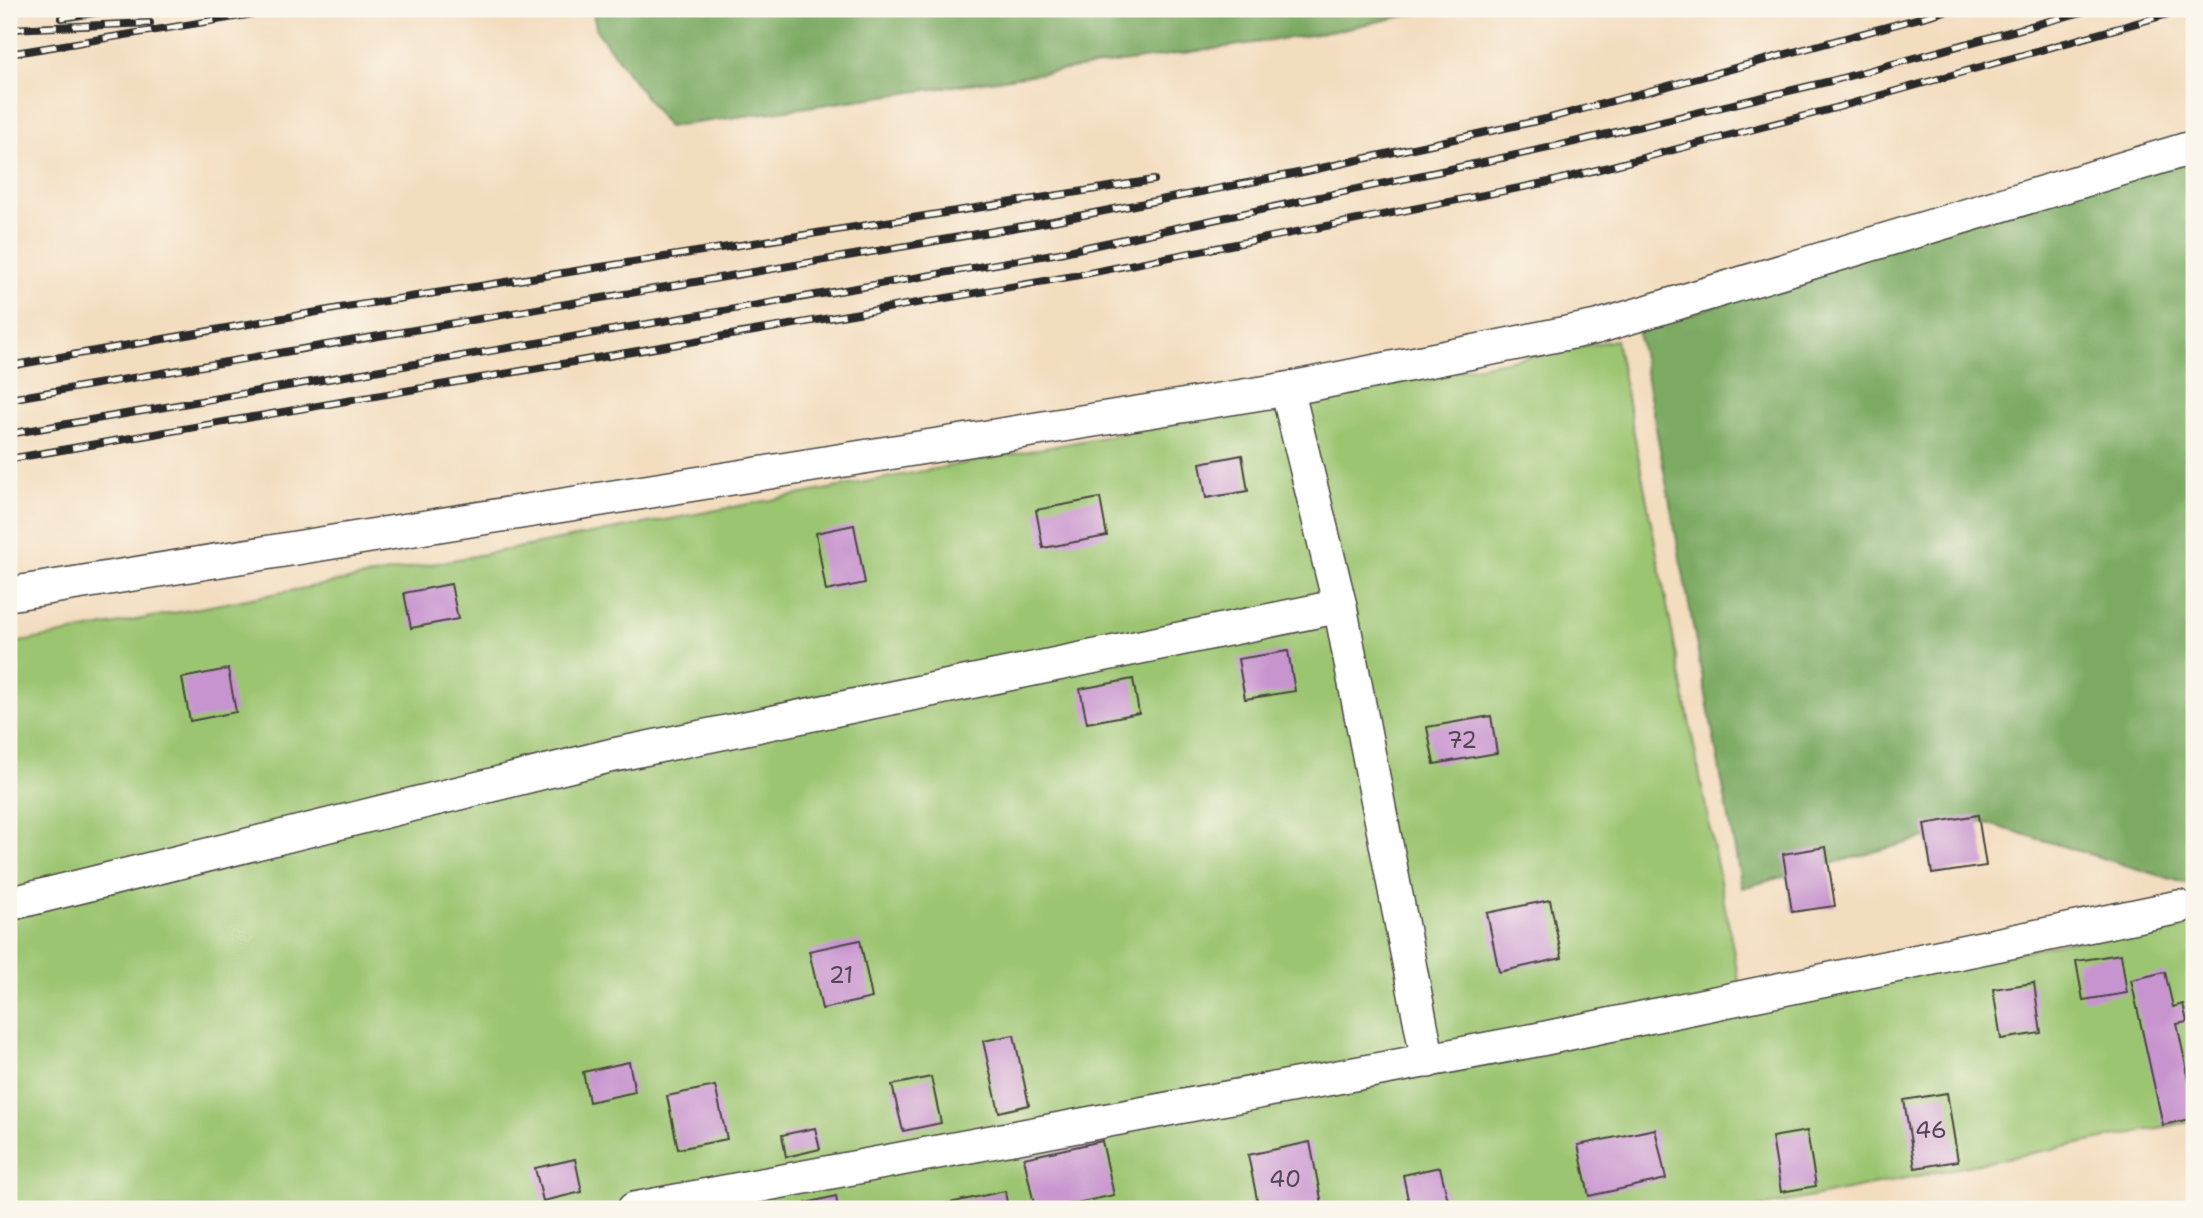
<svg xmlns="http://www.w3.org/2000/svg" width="2203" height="1218" font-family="'Shantell Sans',sans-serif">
<rect width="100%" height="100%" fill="#fbf7ec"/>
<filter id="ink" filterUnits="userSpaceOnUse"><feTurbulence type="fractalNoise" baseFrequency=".0143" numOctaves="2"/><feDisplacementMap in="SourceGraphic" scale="14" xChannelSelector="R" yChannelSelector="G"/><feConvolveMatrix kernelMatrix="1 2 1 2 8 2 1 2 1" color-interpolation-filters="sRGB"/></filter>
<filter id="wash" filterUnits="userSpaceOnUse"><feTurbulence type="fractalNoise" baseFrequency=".00686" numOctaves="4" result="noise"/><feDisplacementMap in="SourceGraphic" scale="28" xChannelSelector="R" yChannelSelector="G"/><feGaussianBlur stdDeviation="1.57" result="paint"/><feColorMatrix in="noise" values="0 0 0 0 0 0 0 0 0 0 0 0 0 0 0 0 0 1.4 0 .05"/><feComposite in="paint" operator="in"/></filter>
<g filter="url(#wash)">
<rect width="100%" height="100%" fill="#f3ddbf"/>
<path fill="#9cc571" stroke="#64784e" stroke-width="2" d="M1616 340 1744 1006 2193 917 2194 1121 1751 1209H9V644Z"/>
<g fill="#7daa63" stroke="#546a47" stroke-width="2">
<path d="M592 9H1437L1324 33 668 127 597 31Z"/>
<path d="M2194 143V886L1983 822 1742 888 1638 332Z"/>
</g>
<g id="blocks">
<g fill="#c894cf">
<path d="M1242 455 1248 491 1206 498 1200 463Z"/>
<path d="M1100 498 1107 536 1043 548 1036 510Z"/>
<path d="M854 525 865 583 826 591 816 533Z"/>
<path d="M451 584 458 619 411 628 404 593Z"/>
<path d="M1288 651 1295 691 1245 699 1238 659Z"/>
<path d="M228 669 236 712 190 721 182 678Z"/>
<path d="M1133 679 1139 713 1087 723 1080 689Z"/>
<path d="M1491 716 1497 753 1434 764 1427 727Z"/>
<path d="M1978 815 1986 866 1932 874 1924 824Z"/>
<path d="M1826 847 1835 906 1792 912 1783 854Z"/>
<path d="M1550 900 1562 958 1499 972 1487 913Z"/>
<path d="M860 940 872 998 822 1009 809 951Z"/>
<path d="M2121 954 2127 993 2083 1000 2076 961Z"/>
<path d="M2165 972 2173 1007 2183 1004 2187 1022 2177 1024 2194 1103V1118L2163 1125 2131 980Z"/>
<path d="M2034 983 2041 1033 2001 1039 1993 989Z"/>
<path d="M1014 1035 1029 1105 999 1112 983 1041Z"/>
<path d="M629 1062 635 1092 589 1102 583 1072Z"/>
<path d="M931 1077 941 1123 903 1131 892 1085Z"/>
<path d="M715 1086 727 1139 678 1149 667 1096Z"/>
<path d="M1947 1093 1958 1161 1915 1168 1904 1100Z"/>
<path d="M815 1128 820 1149 786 1157 782 1135Z"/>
<path d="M1655 1129 1666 1179 1589 1196 1578 1145Z"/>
<path d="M1807 1131 1816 1186 1781 1192 1772 1137Z"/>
<path d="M1102 1141 1114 1195 1049 1209H1035L1024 1158Z"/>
<path d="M1310 1142 1322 1204 1297 1209H1259L1248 1155Z"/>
<path d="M575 1159 582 1192 543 1201 535 1168Z"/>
<path d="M1440 1167 1450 1209H1410L1403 1175Z"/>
<path d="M1005 1191 1008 1209H926V1208Z"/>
<path d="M836 1196 838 1209H807L806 1203Z"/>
</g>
</g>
</g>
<g filter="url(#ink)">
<use href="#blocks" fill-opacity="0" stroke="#494641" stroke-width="2"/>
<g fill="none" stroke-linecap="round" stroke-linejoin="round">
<g stroke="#494641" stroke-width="36">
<g id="minor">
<path d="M1287 389 1340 606 1428 1061"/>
<path d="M9 594 1287 389 1597 327 2194 147"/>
<path d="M9 904 609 756 1340 606"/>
<path d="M634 1209 1541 1039 2179 907"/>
</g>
</g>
<use href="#minor" stroke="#fff" stroke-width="33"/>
<g stroke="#2b2b2b" stroke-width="8">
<g id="rail">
<path d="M61 18 120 9"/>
<path d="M9 29 150 23"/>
<path d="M9 54 284 9"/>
<path d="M9 366 340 308 1154 180"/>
<path d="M9 399 1053 221 1303 172 1546 119 1953 9"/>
<path d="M9 434 1059 253 1553 147 1831 81 2093 9"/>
<path d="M9 459 1074 276 1554 181 1839 107 2186 9"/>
</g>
</g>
<use href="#rail" stroke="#fbf7ec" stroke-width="5" stroke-dasharray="16" stroke-linecap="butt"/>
</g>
</g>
<g text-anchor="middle" stroke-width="5" stroke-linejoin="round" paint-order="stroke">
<g font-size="23" fill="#524554">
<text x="1462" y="748">72</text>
<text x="841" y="983">21</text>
<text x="1931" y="1138">46</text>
<text x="1285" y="1187">40</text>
</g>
</g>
<rect width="2203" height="1218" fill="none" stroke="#fbf7ec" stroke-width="35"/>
</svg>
